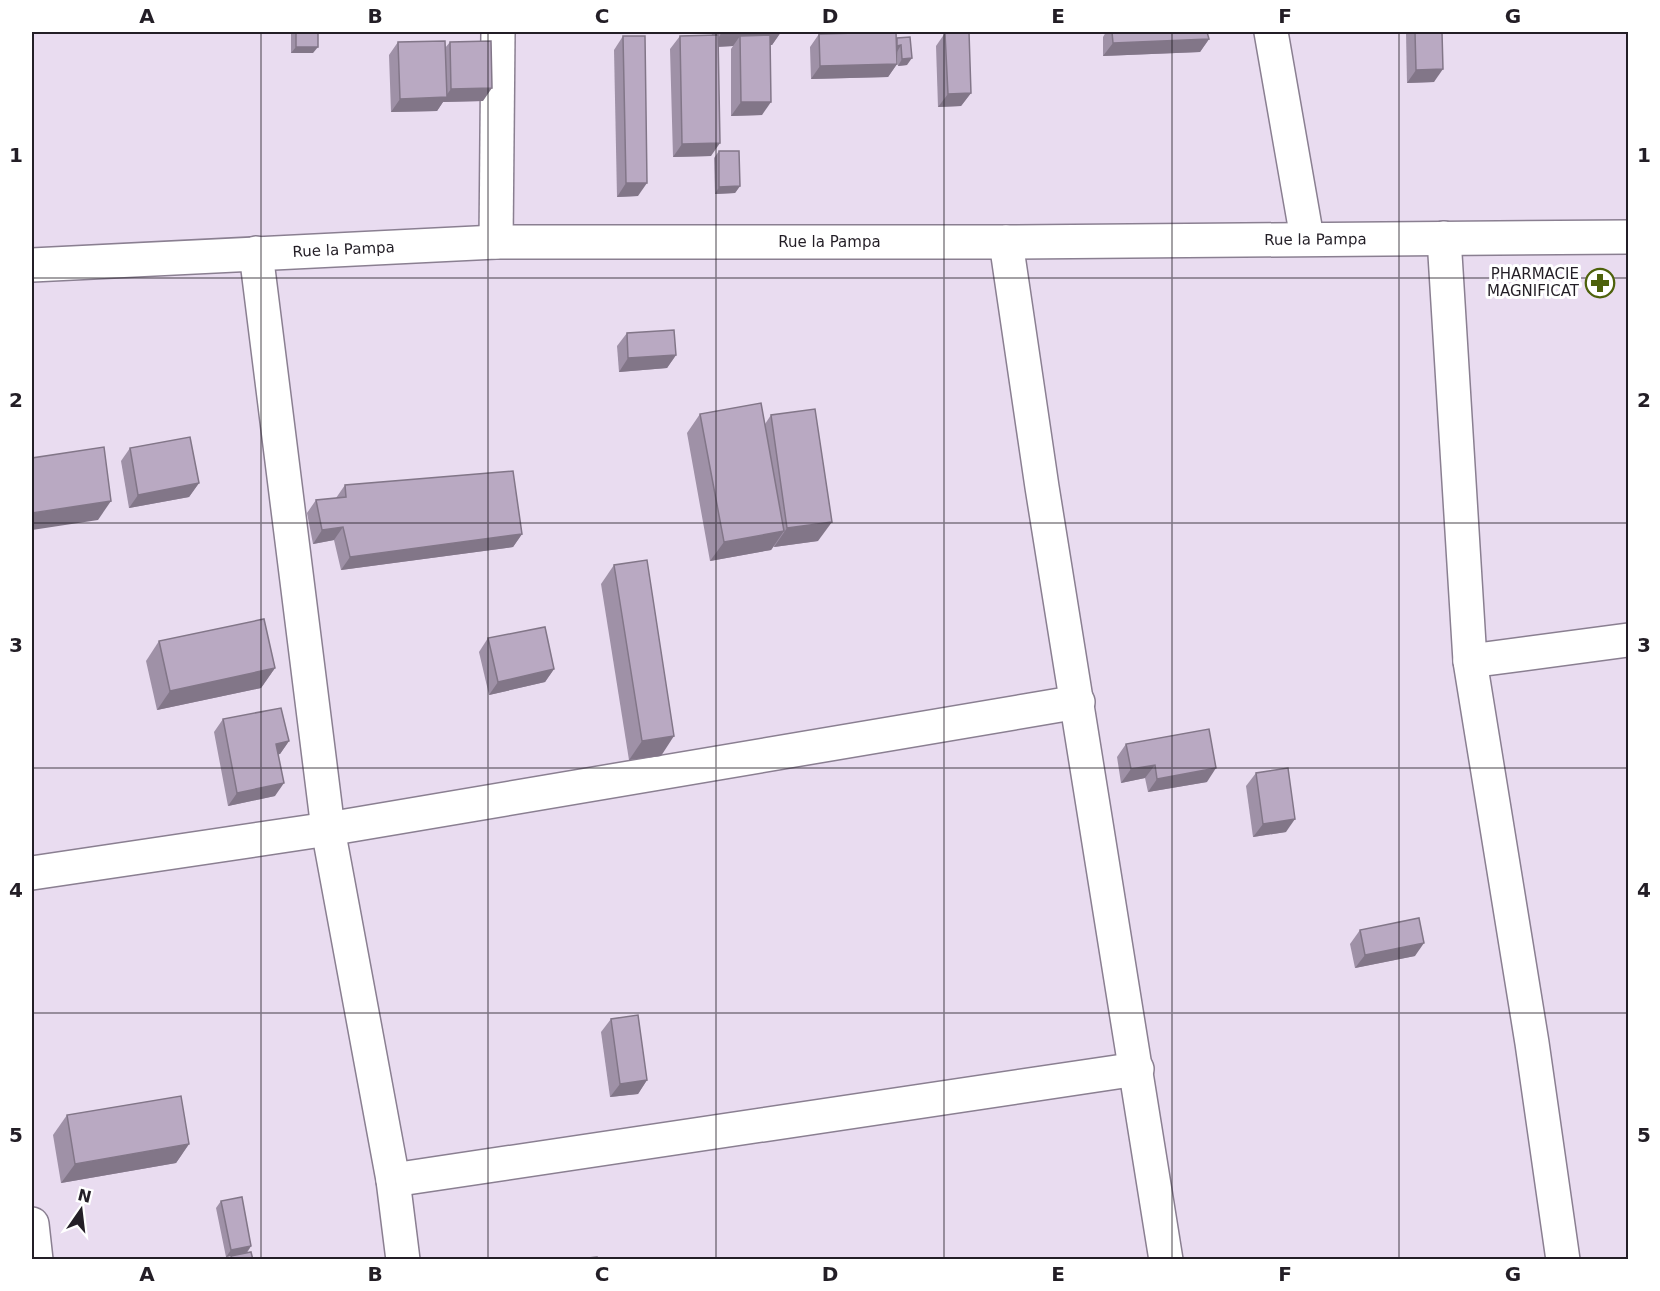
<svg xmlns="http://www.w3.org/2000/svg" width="1660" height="1291" font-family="'DejaVu Sans',sans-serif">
<rect width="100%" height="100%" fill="#e9dcf0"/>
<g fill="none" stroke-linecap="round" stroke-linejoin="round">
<g stroke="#8a7f91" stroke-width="36">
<g id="street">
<path d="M1271 32 1307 238"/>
<path d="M1444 238 1470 661 1532 1043 1563 1260"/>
<path d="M496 242 498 32"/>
<path d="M1006 242 1042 487 1166 1260"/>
<path d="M256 253 328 829 393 1180 403 1260"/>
<path d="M1470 661 1628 640"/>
<path d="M32 873 328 829 1078 702"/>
<path d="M393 1180 1137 1069"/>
<path d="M32 1224 36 1260"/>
</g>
</g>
<g stroke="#8a7f91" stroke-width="36">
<g id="secondary">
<path id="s1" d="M32 265 496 242H1006L1628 237"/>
</g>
</g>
<use href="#street" stroke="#fff" stroke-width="33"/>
<use href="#secondary" stroke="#fff" stroke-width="33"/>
</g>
<g fill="#9f91a7">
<path d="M291 32H318L313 53H291Z"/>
<path d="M711 32H781L772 45H770L762 115 731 116V49L733 46 718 47 711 156 673 157 670 49 680 36 712 35Z"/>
<path d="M1106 32H1207L1209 39 1200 52 1103 56V37Z"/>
<path d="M1406 32H1442L1434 82 1407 83Z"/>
<path d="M945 33 971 93 961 106 938 107 936 46Z"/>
<path d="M819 34 896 38 910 37 907 65 898 66 897 52V64L888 77 811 79 810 47Z"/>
<path d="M623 36 638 196 617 197 614 50Z"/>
<path d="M398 42 445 48 450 42 483 101 443 102 437 111 391 112 389 55Z"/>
<path d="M719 151 740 186 735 193 715 194 714 158Z"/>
<path d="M627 333 676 355 667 368 619 372 617 346Z"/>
<path d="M700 414 765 424 771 415 818 541 774 547V546L771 550 710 561 687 433Z"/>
<path d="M130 448 199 483 189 497 129 508 121 461Z"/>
<path d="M345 485 522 534 513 547 341 570 334 540 313 544 307 513 316 500 336 498Z"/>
<path d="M614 565 661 756 629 760 601 584Z"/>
<path d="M488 638 554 669 545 682 489 695 479 652Z"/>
<path d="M159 641 275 668 261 688 157 710 146 661Z"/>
<path d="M223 719 289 741 280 754H278L275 796 228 806 214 732Z"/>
<path d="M1126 744 1207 782 1148 792 1145 778 1121 783 1117 757Z"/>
<path d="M1256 773 1286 832 1253 837 1246 786Z"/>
<path d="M1360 930 1415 956 1355 968 1350 944Z"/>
<path d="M611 1019 647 1080 638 1094 610 1097 601 1032Z"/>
<path d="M67 1115 189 1144 176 1163 61 1183 53 1135Z"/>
<path d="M221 1201 251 1246 247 1253 253 1260H229L231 1256 226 1257 216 1208Z"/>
</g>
<g fill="#827688">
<path d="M781 32 772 45 740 46V36L733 46 712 47 721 34Z"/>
<path d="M1333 32H1363L1331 34Z"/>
<path d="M1209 39 1200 52 1103 56 1113 43Z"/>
<path d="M901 45 897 52V46Z"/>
<path d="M296 47H318L313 53H291Z"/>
<path d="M912 58 907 65 898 66 902 59Z"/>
<path d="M897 64 888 77 811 79 820 66Z"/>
<path d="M1443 69 1434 82 1407 83 1416 70Z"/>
<path d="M492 88 483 101 443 102 437 111 391 112 400 99 445 97 451 89Z"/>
<path d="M971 93 961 106 938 107 948 94Z"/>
<path d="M741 102H771L762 115 731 116Z"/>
<path d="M720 143 711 156 673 157 682 144Z"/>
<path d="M626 183H647L638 196 617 197Z"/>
<path d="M740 186 735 193 715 194 719 187Z"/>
<path d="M676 355 667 368 619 372 628 358Z"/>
<path d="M199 483 189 497 129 508 138 495Z"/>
<path d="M111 501 98 520 32 530V513Z"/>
<path d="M832 522 818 541 774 547 787 528Z"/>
<path d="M343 527 334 540 313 544 322 530Z"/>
<path d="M784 531 771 550 710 561 724 542Z"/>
<path d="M522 534 513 547 341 570 350 557Z"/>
<path d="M275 668 261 688 157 710 170 691Z"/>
<path d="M554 669 545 682 489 695 498 682Z"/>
<path d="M674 736 661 756 629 760 642 741Z"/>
<path d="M289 741 280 754 267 757 276 744Z"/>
<path d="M1155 765 1145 778 1121 783 1131 769Z"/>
<path d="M1216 768 1207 782 1148 792 1157 779Z"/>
<path d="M284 783 275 796 228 806 237 793Z"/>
<path d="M1295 819 1286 832 1253 837 1263 824Z"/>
<path d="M1424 943 1415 956 1355 968 1365 955Z"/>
<path d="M647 1080 638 1094 610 1097 620 1084Z"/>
<path d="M189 1144 176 1163 61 1183 75 1164Z"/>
<path d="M251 1246 246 1253 226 1257 231 1250Z"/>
</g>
<g fill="#b9a9c2" stroke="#827688" stroke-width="1.5">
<rect x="296" y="32" width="22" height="15"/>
<path d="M721 32H778L721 34Z"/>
<path d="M896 32 897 64 820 66 819 34Z"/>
<path d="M969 32 971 93 948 94 945 33Z"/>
<path d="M1112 32H1207L1209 39 1113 43Z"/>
<path d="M1415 32H1442L1443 69 1416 70Z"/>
<path d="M718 35 720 143 682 144 680 36Z"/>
<path d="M770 35 771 102H741L740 36Z"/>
<path d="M623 36H645L647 183H626Z"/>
<path d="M910 37 912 58 902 59 901 45 897 46V38Z"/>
<path d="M445 41 447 97 400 99 398 42Z"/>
<path d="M491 41 492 88 451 89 450 42Z"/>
<path d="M719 151H739L740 186 719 187Z"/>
<path d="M674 330 676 355 628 358 627 333Z"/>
<path d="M761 403 784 531 724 542 700 414Z"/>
<path d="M815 409 832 522 787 528 771 415Z"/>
<path d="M190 437 199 483 138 495 130 448Z"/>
<path d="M104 447 111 501 32 513V458Z"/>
<path d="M513 471 522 534 350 557 343 527 322 530 316 500 346 497 345 485Z"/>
<path d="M647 560 674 736 642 741 614 565Z"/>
<path d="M264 619 275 668 170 691 159 641Z"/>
<path d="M545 627 554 669 498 682 488 638Z"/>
<path d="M281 708 289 741 276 744 284 783 237 793 223 719Z"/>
<path d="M1209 729 1216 768 1157 779 1155 765 1131 769 1126 744Z"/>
<path d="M1288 768 1295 819 1263 824 1256 773Z"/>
<path d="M1419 918 1424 943 1365 955 1360 930Z"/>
<path d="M638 1015 647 1080 620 1084 611 1019Z"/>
<path d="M181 1096 189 1144 75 1164 67 1115Z"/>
<path d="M242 1197 251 1246 231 1250 221 1201Z"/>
<path d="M251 1252 253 1260H232L231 1256Z"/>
<path d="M597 1257V1260H578L577 1259Z"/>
<path d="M342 1258V1260H329Z"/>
</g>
<path fill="none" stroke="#231e26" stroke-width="1.5" stroke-opacity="0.55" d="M261 32V1260M488 32V1260M716 32V1260M944 32V1260M1172 32V1260M1399 32V1260M32 278H1628M32 523H1628M32 768H1628M32 1013H1628"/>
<defs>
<g id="pharmacy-ring" transform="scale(1.5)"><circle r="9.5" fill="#fff" stroke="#4d610b" stroke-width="1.5"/><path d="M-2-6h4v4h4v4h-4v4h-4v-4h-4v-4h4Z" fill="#4d610b"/></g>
</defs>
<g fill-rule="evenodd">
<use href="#pharmacy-ring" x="1600" y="283"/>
</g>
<g text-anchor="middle" stroke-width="6" stroke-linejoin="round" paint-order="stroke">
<g font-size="15" fill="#231e26" stroke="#fff">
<text dy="5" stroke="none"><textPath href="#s1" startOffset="1284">Rue la Pampa</textPath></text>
<text dy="5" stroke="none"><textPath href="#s1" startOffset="798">Rue la Pampa</textPath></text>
<text dy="5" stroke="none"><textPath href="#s1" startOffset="312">Rue la Pampa</textPath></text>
</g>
<g font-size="15" fill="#231e26" stroke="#fff" text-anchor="end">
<text x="1579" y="279">PHARMACIE<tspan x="1579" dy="17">MAGNIFICAT</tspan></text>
</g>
</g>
<rect width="1660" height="1291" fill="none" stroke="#ffffff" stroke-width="66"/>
<g transform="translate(81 1210) rotate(14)" stroke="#ffffff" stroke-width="4.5" paint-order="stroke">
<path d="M0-4.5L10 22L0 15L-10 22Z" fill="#231e26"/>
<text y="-9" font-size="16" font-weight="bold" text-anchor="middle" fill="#231e26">N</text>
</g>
<rect x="33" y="33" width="1594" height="1225" fill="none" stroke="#231e26" stroke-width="2"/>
<g font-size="20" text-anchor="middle" font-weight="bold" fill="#231e26">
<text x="147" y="23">A</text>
<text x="375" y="23">B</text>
<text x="602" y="23">C</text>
<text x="830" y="23">D</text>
<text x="1058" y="23">E</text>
<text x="1285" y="23">F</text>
<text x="1513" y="23">G</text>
<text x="16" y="162">1</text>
<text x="1644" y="162">1</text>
<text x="16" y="407">2</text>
<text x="1644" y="407">2</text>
<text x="16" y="652">3</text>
<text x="1644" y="652">3</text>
<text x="16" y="897">4</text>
<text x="1644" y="897">4</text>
<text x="16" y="1142">5</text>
<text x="1644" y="1142">5</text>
<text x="147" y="1281">A</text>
<text x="375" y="1281">B</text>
<text x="602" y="1281">C</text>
<text x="830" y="1281">D</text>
<text x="1058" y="1281">E</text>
<text x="1285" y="1281">F</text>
<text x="1513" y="1281">G</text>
</g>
</svg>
